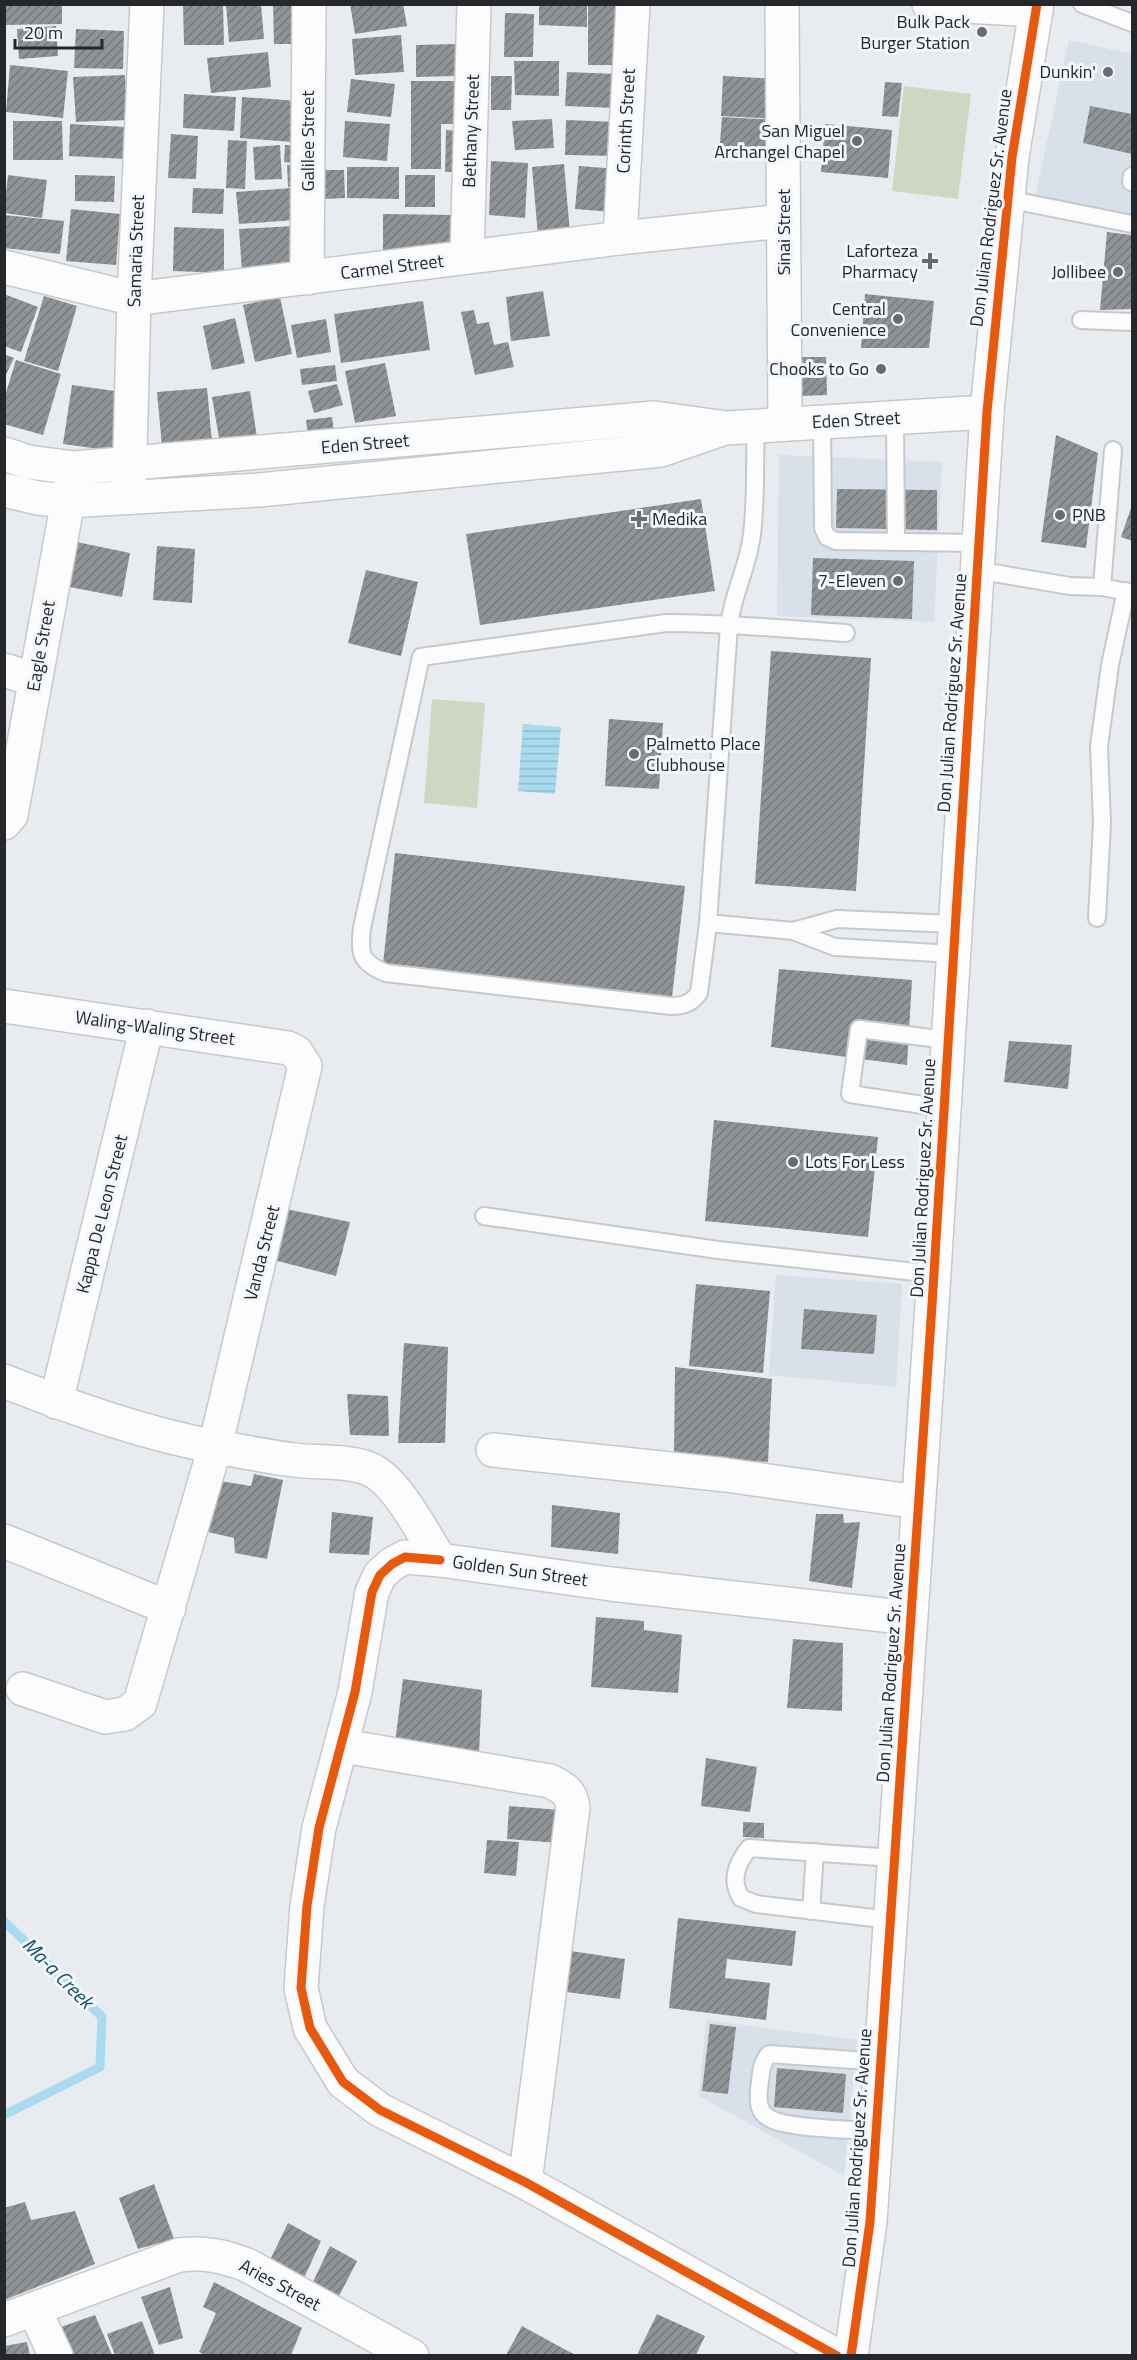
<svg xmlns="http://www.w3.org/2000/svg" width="1137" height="2360" font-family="'Titillium Web',sans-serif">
<defs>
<pattern id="water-rules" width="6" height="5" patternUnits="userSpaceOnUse" patternTransform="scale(1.5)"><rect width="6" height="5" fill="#a8dbee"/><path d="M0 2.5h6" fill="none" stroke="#90bccc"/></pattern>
<pattern id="building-hatch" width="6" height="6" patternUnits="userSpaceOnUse" patternTransform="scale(1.5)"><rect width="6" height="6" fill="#919497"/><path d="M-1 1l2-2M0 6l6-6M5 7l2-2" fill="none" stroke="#76797b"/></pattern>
</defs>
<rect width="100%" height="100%" fill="#e8ebf0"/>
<g fill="#d8e0ea">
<path d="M1069 40 1132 54V218L1035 197Z"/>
<path d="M779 455 942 462 934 622 777 616Z"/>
<path d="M776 1275 902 1284 896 1387 769 1375Z"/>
<path d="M706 2020 857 2040 844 2176 699 2096Z"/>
</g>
<g fill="#cfd7c3">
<path d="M904 86 971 94 958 199 892 191Z"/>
<path d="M432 699 485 703 477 808 424 803Z"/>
</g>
<path fill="url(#water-rules)" d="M523 724 561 727 555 794 518 791Z"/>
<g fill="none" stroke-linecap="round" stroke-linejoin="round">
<path stroke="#a8dbee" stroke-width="9" d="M4 1921 102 2017 100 2067 4 2115"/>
</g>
<g fill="url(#building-hatch)">
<path d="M5 4H62V24L5 25Z"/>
<path d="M183 4H223L224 45H184Z"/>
<path d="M226 4H261L264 39 229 42Z"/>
<path d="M273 4H307L308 44H274Z"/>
<path d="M350 4H403L407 26 355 34Z"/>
<path d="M539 4H587V27L539 25Z"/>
<path d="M588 5H627L628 65H588Z"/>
<path d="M505 13 534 14 533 57H504Z"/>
<path d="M56 26 58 56 19 59 17 29Z"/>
<path d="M76 29 124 31 123 69 74 68Z"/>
<path d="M401 35 404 72 355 75 352 39Z"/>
<path d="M458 44V76L416 77V45Z"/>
<path d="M268 52 271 87 211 93 207 58Z"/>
<path d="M514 61H559V96L515 95Z"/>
<path d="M10 65 68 71 63 118 6 112Z"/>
<path d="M567 72 617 74 616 108 565 106Z"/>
<path d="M125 75 128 120 76 122 73 77Z"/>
<path d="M491 76H512L511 110H491Z"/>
<path d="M723 76 779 79 776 119 721 116Z"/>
<path d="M351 79 395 84 391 117 347 112Z"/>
<path d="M411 81H467V124H441V169H411Z"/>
<path d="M885 82 902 83 898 117 882 116Z"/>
<path d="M184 94 236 97 234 131 183 128Z"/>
<path d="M242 97 298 101 305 143 240 138Z"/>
<path d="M1090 106 1132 114V154L1083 143Z"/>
<path d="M722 117 776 120 774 160 719 156Z"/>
<path d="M552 119 554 148 515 150 512 121Z"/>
<path d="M566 120 616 122 615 156 565 155Z"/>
<path d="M13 121H62L63 160H13Z"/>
<path d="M345 121 390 124 387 161 343 157Z"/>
<path d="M70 124 127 127 126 159 69 156Z"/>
<path d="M825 124 892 130 888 178 821 172Z"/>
<path d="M446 130 466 131 464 172H445Z"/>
<path d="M171 134 198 136 196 179 168 178Z"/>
<path d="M228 140 247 141 245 189 226 188Z"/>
<path d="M280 145 282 179 255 180 253 147Z"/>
<path d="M285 145 307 146 306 164 284 162Z"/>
<path d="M491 161 528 163 525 218 489 215Z"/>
<path d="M305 164 306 186 288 187 287 165Z"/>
<path d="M564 164 570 233 538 236 532 167Z"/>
<path d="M579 166 617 169 613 212 575 209Z"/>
<path d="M347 167H399V199L347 198Z"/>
<path d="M324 170H344L345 198 325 199Z"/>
<path d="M8 175 47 180 42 218 4 213Z"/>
<path d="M75 175 115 176 114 202 75 201Z"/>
<rect x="405" y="175" width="30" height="32"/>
<path d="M193 188 224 189 223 214 192 213Z"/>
<path d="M292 188 295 220 239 224 236 192Z"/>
<path d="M71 209 120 214 116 265 66 261Z"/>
<path d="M383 214 455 215V255L383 254Z"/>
<path d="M4 215 64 221 60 254 4 248Z"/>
<path d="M292 226 295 268 242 272 239 229Z"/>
<path d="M174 227 224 229V273L173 271Z"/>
<path d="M1107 232 1132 235V309L1100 310Z"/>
<path d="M543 291 550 336 511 341 506 297Z"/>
<path d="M4 294 38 307 21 352 4 346Z"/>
<path d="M865 294 934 301 929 348H861Z"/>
<path d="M44 296 77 306 58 371 24 361Z"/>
<path d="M280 297 292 354 255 362 243 305Z"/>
<path d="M423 301 430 350 341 363 334 314Z"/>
<path d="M474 310 477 324 489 322 494 345 508 342 514 367 475 375 461 312Z"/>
<path d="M235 318 245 363 212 370 203 326Z"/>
<path d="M326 319 331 352 297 358 291 325Z"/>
<path d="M4 354 14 358 4 379Z"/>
<path d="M802 357H826L827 395 802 396Z"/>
<path d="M16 360 61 374 43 435 4 424V399Z"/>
<path d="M385 363 396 416 355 423 345 371Z"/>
<path d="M335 365 337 381 302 385 300 369Z"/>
<path d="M337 384 343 405 314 413 308 391Z"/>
<path d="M72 385 122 392 114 451 63 444Z"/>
<path d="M207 388 212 442 162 446 157 392Z"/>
<path d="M250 391 257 438 220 444 212 397Z"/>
<path d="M332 417 334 432 308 436 306 420Z"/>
<path d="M1056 435 1098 453 1086 548 1041 542Z"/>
<path d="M837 489 937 490V530L836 528Z"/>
<path d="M701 499 715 591 480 625 466 534Z"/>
<path d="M1132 505V541L1121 537Z"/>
<path d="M72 541 130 553 122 597 64 586Z"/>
<path d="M157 546 195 549 192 603 153 600Z"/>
<path d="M813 558 914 561 912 619 811 615Z"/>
<path d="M366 570 418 582 401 656 348 643Z"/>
<path d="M771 651 871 658 856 891 755 884Z"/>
<path d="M609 719 663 723 659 789 605 786Z"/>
<path d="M395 853 685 886 672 997 383 964Z"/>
<path d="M779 969 912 980 907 1065 771 1047Z"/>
<path d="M1009 1041 1072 1045 1068 1089 1004 1082Z"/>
<path d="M714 1120 878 1137 868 1237 705 1221Z"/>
<path d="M281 1208 350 1222 336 1276 266 1258Z"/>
<path d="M696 1284 770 1291 763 1373 689 1366Z"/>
<path d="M804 1309 877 1315 874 1354 801 1349Z"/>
<path d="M404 1343 448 1347 445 1443H398Z"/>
<path d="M675 1367 772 1379 768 1462 674 1457Z"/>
<path d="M347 1394 388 1396 389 1436 350 1435Z"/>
<path d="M254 1474 283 1480 267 1559 235 1553 234 1538 208 1532 220 1481 251 1486Z"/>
<path d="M552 1505 620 1513 618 1554 551 1547Z"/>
<path d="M332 1512 373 1517 369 1555 329 1553Z"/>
<path d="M816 1514H843L844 1523 860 1522 852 1588 809 1581Z"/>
<path d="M596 1617 644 1621V1630L682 1635 678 1693 591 1687Z"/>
<path d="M793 1639 843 1643 842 1711 787 1708Z"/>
<path d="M403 1679 482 1690 479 1753 395 1743Z"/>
<path d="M706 1758 757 1767 750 1812 701 1806Z"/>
<path d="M509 1806 560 1810 558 1843 507 1839Z"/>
<path d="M743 1822 764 1823V1838L743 1837Z"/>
<path d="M487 1840 519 1842 516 1876 484 1873Z"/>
<path d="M678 1918 796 1931 792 1966 727 1959 725 1978 770 1983 766 2020 669 2008Z"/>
<path d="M564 1950 625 1959 620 1999 559 1991Z"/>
<path d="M710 2024 736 2027 728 2094 702 2091Z"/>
<path d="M777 2068 846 2074 843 2113 774 2107Z"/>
<path d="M154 2184 174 2239 138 2249 119 2198Z"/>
<path d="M25 2202 31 2220 75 2211 95 2264 4 2300V2208Z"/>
<path d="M288 2223 321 2241 304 2278 270 2260Z"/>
<path d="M330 2246 357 2261 337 2300 311 2286Z"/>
<path d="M214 2282 302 2328 291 2355H205L199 2352 216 2313 203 2307Z"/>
<path d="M170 2287 183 2338 159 2345 141 2297Z"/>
<path d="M657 2314 705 2336 696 2355H637Z"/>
<path d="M95 2315 112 2355H70L58 2328Z"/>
<path d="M142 2321 155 2355H115L107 2334Z"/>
<path d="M522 2326 564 2349 576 2355H506Z"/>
<path d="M27 2342 30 2355H4V2346Z"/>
</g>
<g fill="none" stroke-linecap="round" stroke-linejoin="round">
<g stroke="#c6c9cc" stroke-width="20">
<g id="lane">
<path d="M1082 4 1132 23"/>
<path d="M1131 182 1132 176"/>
<path d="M1007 199 1132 224"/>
<path d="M1081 320 1132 322"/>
<path d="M895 418 896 542"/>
<path d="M822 422 823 528 827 537 836 541 978 543"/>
<path d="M756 426C754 464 757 504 751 541 746 571 732 597 729 626L708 923 699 993C691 1003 685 1006 671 1006L386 973C361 963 359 955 362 928L421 657 666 623C726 623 786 629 846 633"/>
<path d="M976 570 1070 586 1102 587 1132 593"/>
<path d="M1102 587 1113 450"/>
<path d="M1097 918 1102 823 1099 746 1110 665 1126 591"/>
<path d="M708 923 793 931 835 947 953 954"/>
<path d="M793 931 837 919 954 924"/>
<path d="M943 1108 850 1094 859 1029 947 1040"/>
<path d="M484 1216 718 1250 933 1274"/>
<path d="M811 1911 815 1852"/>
<path d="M890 1920 756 1904 741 1898C730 1880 737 1863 749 1848L894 1858"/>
<path d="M876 2132C853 2129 786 2129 769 2118 758 2112 758 2101 759 2089 761 2077 760 2064 769 2054L881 2062"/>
</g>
</g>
<g stroke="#c6c9cc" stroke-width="36">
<g id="street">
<path d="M782 4 785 424"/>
<path d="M929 4 1036 10"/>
<path d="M620 238 633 4"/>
<path d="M467 257 474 4"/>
<path d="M4 267 134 299 620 238 783 221"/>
<path d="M307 278 309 4"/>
<path d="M129 491 134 299 147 4"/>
<path d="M4 670 35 680"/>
<path d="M4 823 11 815 73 473"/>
<path d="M4 1006 288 1048 296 1052 305 1066 215 1447 140 1703 125 1714 105 1717 23 1689"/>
<path d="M4 1381C75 1409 148 1435 222 1448 246 1452 270 1457 295 1460 317 1463 345 1460 367 1468 396 1478 423 1534 440 1560L611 1584 910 1618"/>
<path d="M56 1402 147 1026"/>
<path d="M493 1450 726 1475 918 1502"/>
<path d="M4 1541 169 1608"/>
<path d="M440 1560 405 1557 392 1564 380 1575 372 1592 355 1692 319 1828 307 1906 301 1988 310 2028 343 2082 380 2110 525 2182 837 2356"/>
<path d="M343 1746 550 1781C563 1788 571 1791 573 1807L525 2182"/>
<path d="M34 2309 56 2356"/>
<path d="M4 2320 179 2255C205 2252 223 2256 247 2265L412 2356"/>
</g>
</g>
<g stroke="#c6c9cc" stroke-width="36">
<g id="secondary">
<path d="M4 454 28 462 74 468 655 418 726 428 987 412"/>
<path d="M4 490 38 498 67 501 259 490 661 450 719 430"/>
</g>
</g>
<g stroke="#c6c9cc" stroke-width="36">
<path id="primary" d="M851 2356 870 2222 932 1305 987 412 1012 157 1037 4"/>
</g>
<use href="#lane" stroke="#fcfcfd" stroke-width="16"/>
<use href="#street" stroke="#fcfcfd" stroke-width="33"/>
<use href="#secondary" stroke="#fcfcfd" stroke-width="33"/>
<use href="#primary" stroke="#fcfcfd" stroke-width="33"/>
<g stroke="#f2f7fe" stroke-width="13">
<g id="cycleway">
<path d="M440 1560 405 1557 392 1564 380 1575 372 1592 355 1692 319 1828 307 1906 301 1988 310 2028 343 2082 380 2110 525 2182 837 2356"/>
<path d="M851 2356 870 2222 932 1305 987 412 1012 157 1037 4"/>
</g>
</g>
<use href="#cycleway" stroke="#e8590c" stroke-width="9"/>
</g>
<g fill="#696c6f" stroke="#f2f7fe" stroke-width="2">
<circle cx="982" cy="32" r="6"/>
<circle cx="1108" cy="72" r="6"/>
<circle cx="857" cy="141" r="6"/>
<path d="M927 252h6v6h6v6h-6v6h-6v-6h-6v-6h6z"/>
<circle cx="1118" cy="272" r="6"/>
<circle cx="898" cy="319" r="6"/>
<circle cx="881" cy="369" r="6"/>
<circle cx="1060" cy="515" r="6"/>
<path d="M636 510h6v6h6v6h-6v6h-6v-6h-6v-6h6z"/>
<circle cx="898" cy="581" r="6"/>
<circle cx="634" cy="754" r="6"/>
<circle cx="793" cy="1162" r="6"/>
</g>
<g text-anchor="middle" stroke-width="6" stroke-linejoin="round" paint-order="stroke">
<g font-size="18" fill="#25272a" stroke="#f2f7fe" text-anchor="end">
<text x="970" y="28">Bulk Pack<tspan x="970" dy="21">Burger Station</tspan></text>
<text x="1096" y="78">Dunkin'</text>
<text x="845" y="137">San Miguel<tspan x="845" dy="21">Archangel Chapel</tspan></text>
<text x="918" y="257">Laforteza<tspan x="918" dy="21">Pharmacy</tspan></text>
<text x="1106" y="278">Jollibee</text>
<text x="886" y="315">Central<tspan x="886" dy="21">Convenience</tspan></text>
<text x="869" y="375">Chooks to Go</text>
<text x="1072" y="521" text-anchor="start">PNB</text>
<text x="652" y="525" text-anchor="start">Medika</text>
<text x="886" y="587">7-Eleven</text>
<text x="646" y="750" text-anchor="start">Palmetto Place<tspan x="646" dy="21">Clubhouse</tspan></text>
<text x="805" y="1168" text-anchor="start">Lots For Less</text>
</g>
<g font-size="18" fill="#25272a" stroke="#f2f7fe">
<text transform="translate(626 121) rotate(-87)" y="6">Corinth Street</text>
<text transform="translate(471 131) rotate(-88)" y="6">Bethany Street</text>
<text transform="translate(308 141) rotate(-90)" y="6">Galilee Street</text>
<text transform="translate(991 208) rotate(-83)" y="6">Don Julian Rodriguez Sr. Avenue</text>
<text transform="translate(784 232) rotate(-90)" y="6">Sinai Street</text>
<text transform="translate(136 251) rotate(-88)" y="6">Samaria Street</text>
<text transform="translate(392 267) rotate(-7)" y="6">Carmel Street</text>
<text transform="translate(856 420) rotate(-3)" y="6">Eden Street</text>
<text transform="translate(365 444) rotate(-5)" y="6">Eden Street</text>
<text transform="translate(41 646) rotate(-80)" y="6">Eagle Street</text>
<text transform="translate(952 693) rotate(-86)" y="6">Don Julian Rodriguez Sr. Avenue</text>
<text transform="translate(155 1028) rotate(8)" y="6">Waling-Waling Street</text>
<text transform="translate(923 1178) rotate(-87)" y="6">Don Julian Rodriguez Sr. Avenue</text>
<text transform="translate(102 1214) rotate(-76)" y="6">Kappa De Leon Street</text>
<text transform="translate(262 1253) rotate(-76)" y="6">Vanda Street</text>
<text transform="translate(520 1571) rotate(8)" y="6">Golden Sun Street</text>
<text transform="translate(891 1663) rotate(-86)" y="6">Don Julian Rodriguez Sr. Avenue</text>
<text transform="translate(857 2148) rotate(-86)" y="6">Don Julian Rodriguez Sr. Avenue</text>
<text transform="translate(280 2285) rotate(28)" y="6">Aries Street</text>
</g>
<g font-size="20" font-style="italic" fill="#135061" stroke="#f2f7fe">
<text transform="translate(58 1973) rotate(45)" y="7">Ma-a Creek</text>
</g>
</g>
<rect width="1137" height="2360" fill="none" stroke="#25272a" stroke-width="12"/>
<path d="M15 39v9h87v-9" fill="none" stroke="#25272a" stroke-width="3"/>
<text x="24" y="39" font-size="18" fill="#25272a" stroke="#f2f7fe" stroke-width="4.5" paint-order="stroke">20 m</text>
</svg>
